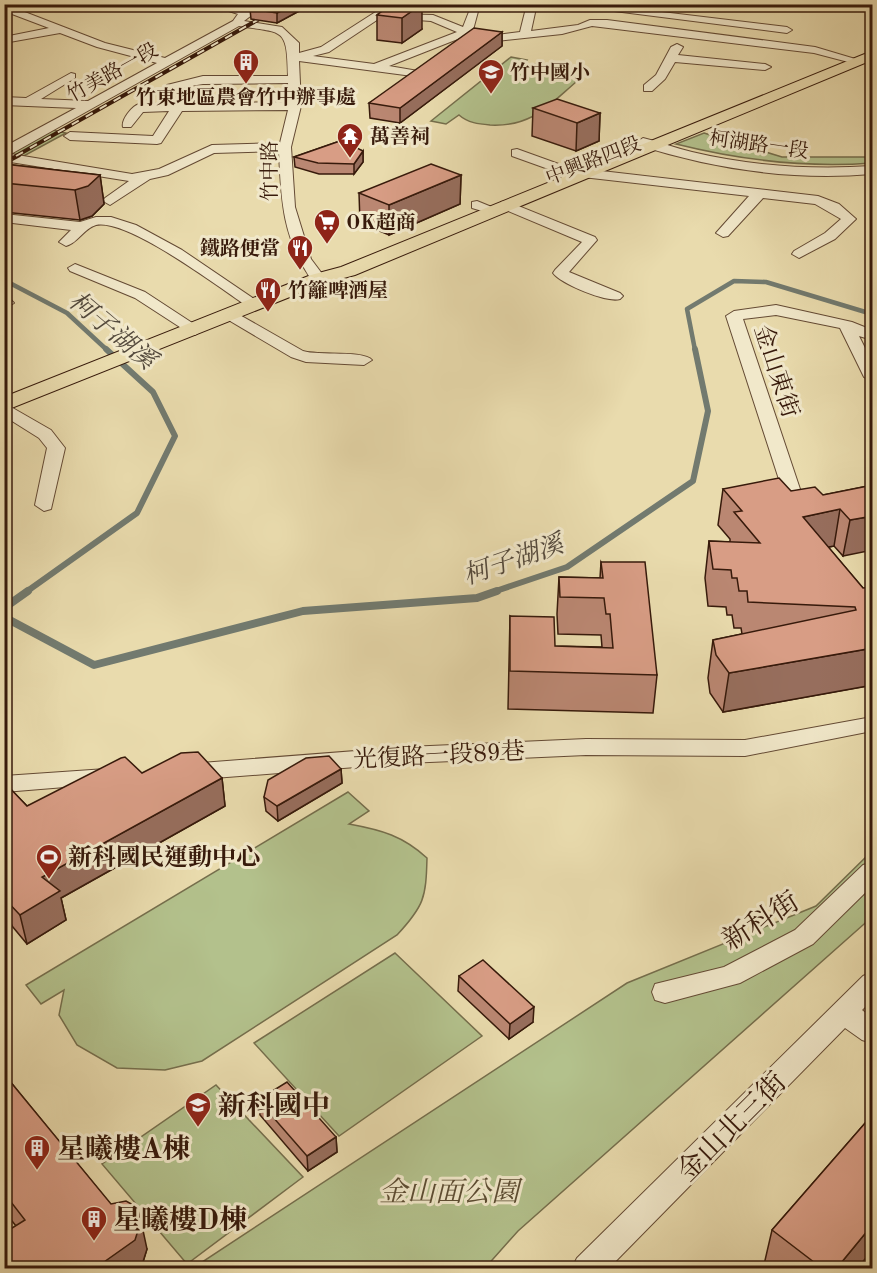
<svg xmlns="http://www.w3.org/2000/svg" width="877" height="1273" font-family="'Old Standard TT','Noto Serif TC',serif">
<rect width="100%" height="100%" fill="#e9dbad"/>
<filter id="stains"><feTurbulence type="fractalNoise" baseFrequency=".00333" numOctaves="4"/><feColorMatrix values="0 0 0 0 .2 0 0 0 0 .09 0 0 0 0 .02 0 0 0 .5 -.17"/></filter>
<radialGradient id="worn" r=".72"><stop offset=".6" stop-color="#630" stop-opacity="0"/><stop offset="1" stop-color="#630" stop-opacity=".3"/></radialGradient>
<g fill="#b3c18c" stroke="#756e4c" stroke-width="1.5">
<path d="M511 57 527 60 523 65 540 64 570 69 576 82C547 107 531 127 490 125 479 124 468 123 459 115L446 124 431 121Z"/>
<path d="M44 128 66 133 22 157 5 153Z"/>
<path d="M704 133 782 157H872V163C807 168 740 160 676 144Z"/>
<path d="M348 792 369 811 349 824C382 830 403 836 427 858 426 898 424 906 397 935L202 1061 165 1070 117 1068 77 1045 59 1015 64 990 41 1004 26 985Z"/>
<path d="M872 851V917L518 1231 485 1268H193L627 983 816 906Z"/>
<path d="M395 953 482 1036 339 1136 254 1043Z"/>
<path d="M216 1085 303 1177 187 1264 102 1164Z"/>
</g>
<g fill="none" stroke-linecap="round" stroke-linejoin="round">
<g stroke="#727a6f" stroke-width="4.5">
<path d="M4 280 67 313 107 350"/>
<path d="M695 350 687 309 734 281 766 282 872 314"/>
</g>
<g stroke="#727a6f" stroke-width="6">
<path d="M26 592 137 513 175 436 153 392 106 349"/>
<path d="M493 592 567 567 693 481 708 411 695 349"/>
</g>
<g stroke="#727a6f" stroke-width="8">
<path d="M4 608 28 591"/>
<path d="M4 617 94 665 303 611 477 598 497 591"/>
</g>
<g stroke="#644a34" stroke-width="2">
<g id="minor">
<path d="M4 4 105 43 165 58 233 21 238 14 208 4H227L245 9 253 4H266L244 21 282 27 299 43V53L321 47 388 4H401L329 52 313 56 374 64 457 32 431 21 390 18V14L433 15 463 27 472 4H480L473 30 497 35 520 32 526 8 531 5 536 8 531 31 578 25 590 20H607L815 47 862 61 856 64 814 53 592 26 562 34 497 41 468 35 389 66 424 72 426 74 420 77 299 61 301 106 291 147 295 207 311 259 326 279 318 284 313 282C283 239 281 202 279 151L214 153 168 175 150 179 110 205 103 201 105 198 129 181 4 161V147L76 108 4 105V97L26 98 71 73 75 74V78L41 99 88 101 157 63 97 47 60 33 4 43V37L49 28 4 11ZM239 26C284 33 287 27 288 76H203L167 85 173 89 203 84 288 83 289 102 139 104C132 106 121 120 123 127H131L143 112 169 111 153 136 70 132 64 136 70 140 157 144 161 143 182 111 288 110 280 143 212 145 159 169 132 174 11 154Z"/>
<path d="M89 4H114L98 10Z"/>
<path d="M559 4H595L787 27 792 30 787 33Z"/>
<path d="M677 44 683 47 678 55 765 64 771 67 765 70 675 62 665 79 652 91H644V85L656 75 671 47Z"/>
<path d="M643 138C660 142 675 148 692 152 751 166 812 170 872 166V174C794 181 713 169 638 145L637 142Z"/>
<path d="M517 149 567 167 818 196 839 204 856 219 835 239 799 258 792 254 794 251 825 233 841 219 815 204 763 198 728 236 723 237 716 233 749 196 565 175 512 156V150Z"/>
<path d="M477 201 499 210 492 214 472 208V202Z"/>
<path d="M506 201 595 237 597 240 569 272 620 293 623 296 620 299C607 303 561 284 553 273L555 270 582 242 501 208V202Z"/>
<path d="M4 214 80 222 96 217H111L136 225 182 250 263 305 260 308H250C221 289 128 218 96 225 84 228 78 243 66 246L59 242 71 230 4 222Z"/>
<path d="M75 264 145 292 203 330 195 335 189 333 135 298 70 271 68 268Z"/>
<path d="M4 299 11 300 14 303 4 309Z"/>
<path d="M776 305 852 322 872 330V340L859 336 872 362V382L864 377 840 328 776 315 743 319 802 495 819 497 821 501C814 510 793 510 786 501L726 316 734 311Z"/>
<path d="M231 310 303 351C318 356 364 350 372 360L364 365 306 362 291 357 225 318 223 315 225 312Z"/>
<path d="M4 403 51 430 65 448 51 509 44 511 35 505 47 448 39 438 4 416Z"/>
<path d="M872 717V731L745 756 586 755 407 763 188 780 180 778 176 772 180 766 188 764 407 747 586 739 745 740Z"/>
<path d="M106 769 114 771 118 777 114 783 4 792V776Z"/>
<path d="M872 862V886L813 944 740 983 665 1003 655 1000 652 992 655 984 724 967 795 930 863 865Z"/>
<path d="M872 972V1000L862 1010 872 1018V1043L862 1040 845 1028 609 1268H572L577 1258 863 976Z"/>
</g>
</g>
<g stroke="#371a0b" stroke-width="2">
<path id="major" d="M872 51V60L355 275 325 283 4 411V397L311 275 341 267Z"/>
</g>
<use href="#minor" fill="#f1e8ca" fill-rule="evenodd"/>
<use href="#major" fill="#e9dbad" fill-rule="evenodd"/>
<g stroke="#371a0b" stroke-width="4">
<path id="rail-far1" d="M16 156 286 4"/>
</g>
<g stroke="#371a0b" stroke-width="4.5">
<path id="rail" d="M4 163 19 155"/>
</g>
<use href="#rail-far1" stroke="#f1e8ca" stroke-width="2" stroke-dasharray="8" stroke-linecap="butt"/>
<use href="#rail" stroke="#f1e8ca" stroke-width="3" stroke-dasharray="9" stroke-linecap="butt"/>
</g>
<g fill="#ba8772" stroke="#371a0b" stroke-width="1.5">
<path d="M255 4H312L277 23 251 19 250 9Z"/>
<path d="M392 4 422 29 402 43 377 40V15Z"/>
<path d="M502 32V46L400 123 370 118 369 103Z"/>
<path d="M533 108 600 113 599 141 576 151 532 136Z"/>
<path d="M337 142 363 151V162L354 174H319L295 167 294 157Z"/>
<path d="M4 164 100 175 104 204 92 216 80 220 4 212Z"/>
<path d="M461 175 460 204 389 235 360 223 359 193Z"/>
<path d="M873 485 843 556 834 546 828 547 863 588 873 685 723 712 710 693 708 678 713 640 742 634 741 628H734L732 615H727L726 607 708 606 705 578 709 541 730 542V539L718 525 723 489 791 491 823 495Z"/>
<path d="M601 562 657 675 653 713 508 709 510 616 555 646 602 647 601 635 558 634 557 614 559 577 600 578Z"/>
<path d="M341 769 342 783 278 821 266 811 264 797Z"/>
<path d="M142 773 222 778 225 806 61 898 66 920 27 944 12 926 4 930V782L27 806Z"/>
<path d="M459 976 533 1022 509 1039 458 991Z"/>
<path d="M4 1074 147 1249 141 1269H4L16 1226 4 1211Z"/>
<path d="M258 1100 336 1137 337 1152 308 1171 260 1115Z"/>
<path d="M873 1114V1249L857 1269H763L772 1230Z"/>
</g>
<g fill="#976e5d" stroke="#371a0b" stroke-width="1.5">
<path d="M294 4H312L277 23V13Z"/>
<path d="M422 4V29L402 43V18Z"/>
<path d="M502 32V46L400 123V108Z"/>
<path d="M600 113 599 141 576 151 577 123Z"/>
<path d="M363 151V162L354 174V164Z"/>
<path d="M100 175 104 204 92 216 80 220 75 190Z"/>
<path d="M461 175 460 204 389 235V205Z"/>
<path d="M840 509 834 546 797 553 803 517Z"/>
<path d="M873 516V550L843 556 850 520Z"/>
<path d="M873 648V685L723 712 729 673Z"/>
<path d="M341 769 342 783 278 821 277 806Z"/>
<path d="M222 778 225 806 61 898 66 920 27 944 20 915 42 877Z"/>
<path d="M5 898 12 926 4 930Z"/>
<path d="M534 1007 533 1022 509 1039 510 1024Z"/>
<path d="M336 1137 337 1152 308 1171 307 1156Z"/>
<path d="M141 1221 147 1249 141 1268 94 1269Z"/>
<path d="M873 1224V1249L857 1269H836Z"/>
</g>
<g fill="#d89d85" stroke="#371a0b" stroke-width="1.5">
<path d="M255 4H294L277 13 250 9Z"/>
<path d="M392 4H422L402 18 377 15Z"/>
<path d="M474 28 502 32 400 108 369 103Z"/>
<path d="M557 99 600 113 577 123 533 108Z"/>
<path d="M341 140 363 151 354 164 318 163 294 157 337 142Z"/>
<path d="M4 164 100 175 88 186 75 190 4 183Z"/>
<path d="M431 164 461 175 389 205 359 193Z"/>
<path d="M779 478 791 491 815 487 823 495 873 485V516L850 520 840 509 803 517 863 588 873 587V648L729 673 716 655 713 640 856 610 855 607 748 602 747 591H739L737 578H732L731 570 713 569 709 541 760 543 734 512 742 511 723 489Z"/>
<path d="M601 562H645L657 675 510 671V616L554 617 555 646 613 648 610 614H606L604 598 560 597 559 577 603 578Z"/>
<path d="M198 752 222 778 42 877 60 891 20 915 4 898V782L27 806 121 758 125 757 142 773 181 753Z"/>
<path d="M329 756 341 769 277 806 264 797 268 780 306 758Z"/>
<path d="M483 960 534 1007 510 1024 459 976Z"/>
<path d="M4 1074 111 1204 126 1201 137 1207 141 1221 135 1240 94 1269H4V1233L25 1220 4 1193Z"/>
<path d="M287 1082 336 1137 307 1156 258 1100Z"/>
<path d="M873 1114V1224L836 1269H823L772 1230Z"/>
</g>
<defs>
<g id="building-pin" transform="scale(1.35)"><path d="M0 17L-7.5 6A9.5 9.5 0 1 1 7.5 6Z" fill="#8f2418" stroke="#f1e8ca"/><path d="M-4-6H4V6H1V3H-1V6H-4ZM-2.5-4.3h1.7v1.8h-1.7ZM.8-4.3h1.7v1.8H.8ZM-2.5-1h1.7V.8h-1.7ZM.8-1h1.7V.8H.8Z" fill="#fff"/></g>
<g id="school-pin" transform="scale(1.35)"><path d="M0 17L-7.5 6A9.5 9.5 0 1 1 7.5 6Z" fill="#8f2418" stroke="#f1e8ca"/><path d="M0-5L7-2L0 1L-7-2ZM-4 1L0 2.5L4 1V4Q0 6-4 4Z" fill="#fff"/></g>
<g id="temple-pin" transform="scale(1.35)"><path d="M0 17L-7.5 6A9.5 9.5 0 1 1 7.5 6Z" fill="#8f2418" stroke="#f1e8ca"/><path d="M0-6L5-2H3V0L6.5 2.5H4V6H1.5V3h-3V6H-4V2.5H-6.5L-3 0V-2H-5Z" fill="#fff"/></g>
<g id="supermarket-pin" transform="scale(1.35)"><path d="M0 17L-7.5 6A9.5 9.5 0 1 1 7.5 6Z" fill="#8f2418" stroke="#f1e8ca"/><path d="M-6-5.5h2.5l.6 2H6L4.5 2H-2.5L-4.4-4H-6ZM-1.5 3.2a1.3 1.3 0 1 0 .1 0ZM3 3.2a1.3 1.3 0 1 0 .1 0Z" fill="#fff"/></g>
<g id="restaurant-pin" transform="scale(1.35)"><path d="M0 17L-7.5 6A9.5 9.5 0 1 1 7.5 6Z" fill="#8f2418" stroke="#f1e8ca"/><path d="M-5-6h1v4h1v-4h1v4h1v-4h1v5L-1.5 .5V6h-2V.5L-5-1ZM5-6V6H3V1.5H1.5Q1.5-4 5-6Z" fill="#fff"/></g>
<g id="stadium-pin" transform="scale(1.35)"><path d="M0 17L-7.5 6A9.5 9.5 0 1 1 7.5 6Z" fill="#8f2418" stroke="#f1e8ca"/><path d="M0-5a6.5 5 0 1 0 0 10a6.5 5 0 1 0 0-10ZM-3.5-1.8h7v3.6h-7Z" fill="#fff"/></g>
</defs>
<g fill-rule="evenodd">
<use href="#building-pin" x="246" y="62"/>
<use href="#school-pin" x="491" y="72"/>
<use href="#temple-pin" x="350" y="136"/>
<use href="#supermarket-pin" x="327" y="222"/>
<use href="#restaurant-pin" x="300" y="248"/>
<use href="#restaurant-pin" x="268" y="290"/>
<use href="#stadium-pin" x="49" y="857"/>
<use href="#school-pin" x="198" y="1105"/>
<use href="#building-pin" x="37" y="1148"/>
<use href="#building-pin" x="94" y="1219"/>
</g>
<g text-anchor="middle" stroke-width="6" stroke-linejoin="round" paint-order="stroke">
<g font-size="20" fill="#371a0b" stroke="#f1e8ca">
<text transform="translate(112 72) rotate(-29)" y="7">竹美路一段</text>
<text transform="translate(759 144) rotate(8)" y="7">柯湖路一段</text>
<text transform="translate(593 160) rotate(-21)" y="7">中興路四段</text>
<text transform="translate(269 171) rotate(-90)" y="7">竹中路</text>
</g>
<g font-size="20" font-weight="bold" fill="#371a0b" stroke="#f1e8ca" text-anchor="start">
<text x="510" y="79">竹中國小</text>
<text x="246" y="104" text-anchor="middle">竹東地區農會竹中辦事處</text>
<text x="370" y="143">萬善祠</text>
<text x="346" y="229">OK超商</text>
<text x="280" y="255" text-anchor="end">鐵路便當</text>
<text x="288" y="297">竹籬啤酒屋</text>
</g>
<g font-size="24" fill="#371a0b" stroke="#f1e8ca">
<text transform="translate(777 371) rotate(72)" y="8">金山東街</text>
<text transform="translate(439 755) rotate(-3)" y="8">光復路一段89巷</text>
</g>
<g font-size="24" font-weight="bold" fill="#371a0b" stroke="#f1e8ca" text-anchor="start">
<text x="68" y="865">新科國民運動中心</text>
</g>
<g font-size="26" font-style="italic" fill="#544a3d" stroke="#f1e8ca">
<text transform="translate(113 330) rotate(40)" y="9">柯子湖溪</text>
<text transform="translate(513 559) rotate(-19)" y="9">柯子湖溪</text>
</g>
<g font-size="28" fill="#371a0b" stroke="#f1e8ca">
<text transform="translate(760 920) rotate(-32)" y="10">新科街</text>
<text transform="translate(731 1126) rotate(-45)" y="10">金山北三街</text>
</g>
<g font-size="28" font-weight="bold" fill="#371a0b" stroke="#f1e8ca" text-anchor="start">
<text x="218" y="1115">新科國中</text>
<text x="57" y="1158">星曦樓A棟</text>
<text x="113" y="1229">星曦樓D棟</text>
</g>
<g font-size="28" font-style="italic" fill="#5c4c32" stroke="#f1e8ca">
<text x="449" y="1201">金山面公園</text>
</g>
</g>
<rect width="877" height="1273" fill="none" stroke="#e9dbad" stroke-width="24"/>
<rect x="6" y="6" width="865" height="1261" fill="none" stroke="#371a0b" stroke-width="3"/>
<rect x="12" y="12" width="853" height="1249" fill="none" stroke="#371a0b" stroke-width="1.5"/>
<rect width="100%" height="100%" filter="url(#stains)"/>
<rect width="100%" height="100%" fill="url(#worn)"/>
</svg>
